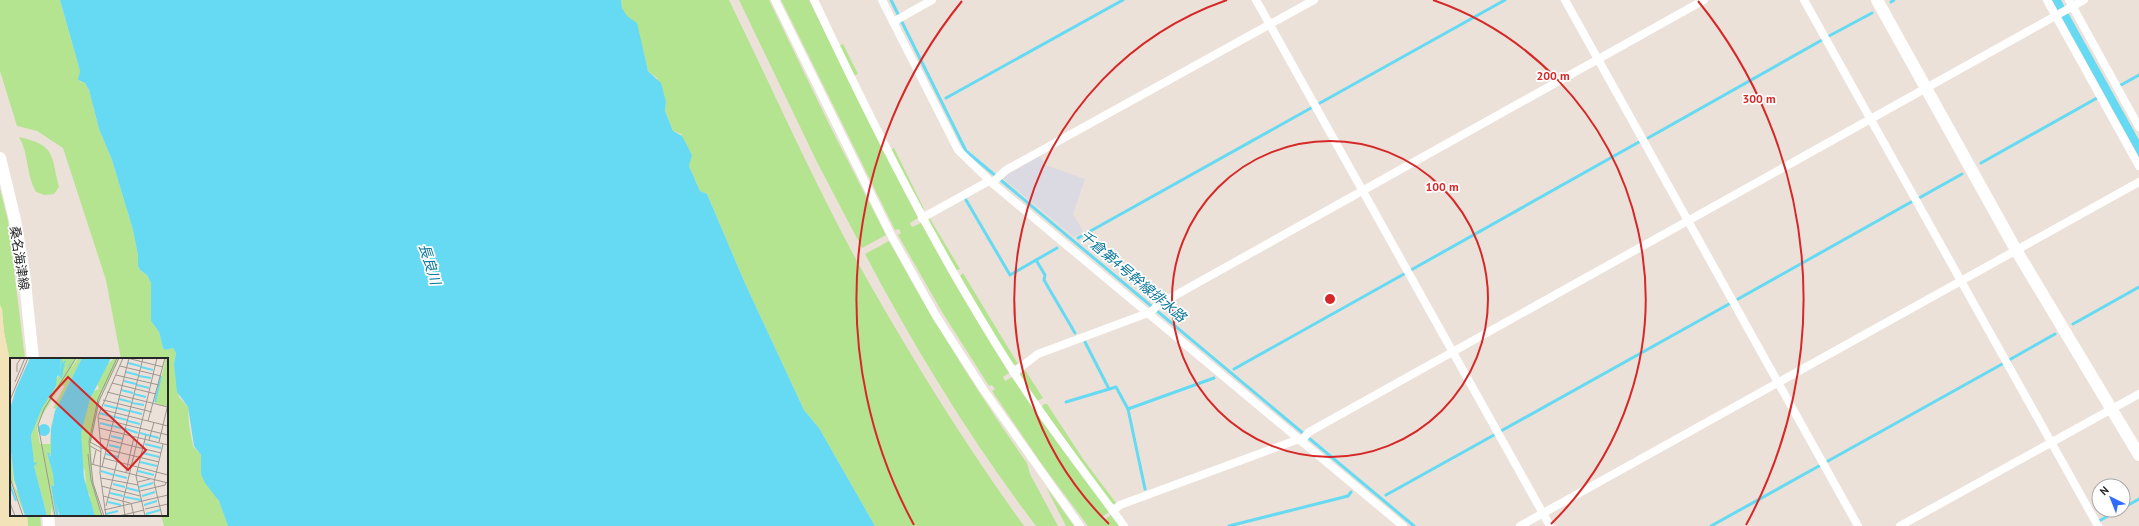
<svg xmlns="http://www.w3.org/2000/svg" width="2139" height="526" font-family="'PT Sans','Noto Sans JP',sans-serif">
<rect width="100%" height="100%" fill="#ebe1d8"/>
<path fill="#dbd9e2" d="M1040 156 1045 165 1085 179 1073 214 1083 231 1074 237 1002 178Z"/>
<g fill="#b5e491">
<path d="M0 0H60L80 71 79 81 85 83 89 90 99 129 112 160 133 230 138 255V266L140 270 147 275 151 283V321L159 332 163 348 165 350 173 348 176 353 174 364 179 397 188 407 189 425 193 446 201 455V474L219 501 228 526H164L161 515H167V359H121L106 280 63 148 37 131 17 126 0 71Z"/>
<path d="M621 0H729C776 96 819 195 872 288 919 370 969 450 1024 526H875L819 428 804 410 744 281 707 194 700 191 689 166 681 134 673 131 665 111 666 102 657 78 648 71 643 51 622 8Z"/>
<path d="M739 0H769L831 128 886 235 862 248 817 162Z"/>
<path d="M781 0H809L918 218 910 223 912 227 921 223 951 277 1009 373 1003 377 1005 381 1012 377 1109 512 1102 517 1104 520 1111 515 1120 526H1088L1043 466 992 391 995 389 992 385 989 386 942 312 898 235 901 233 899 229 895 230Z"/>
<path d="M843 44 858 74 853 76 838 46Z"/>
<path d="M19 137C56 145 51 155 59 187L54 194 44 195 36 192C26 175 29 154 19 137Z"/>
<path d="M894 148 924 209 921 210 889 151Z"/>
<path d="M0 189 8 221 25 359H11V366L4 332 2 310 0 305Z"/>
<path d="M929 217 960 269 955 271 926 219Z"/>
<path d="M889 241C932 319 976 390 1027 463L1030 474 1058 526H1036C972 442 914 347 865 254Z"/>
<path d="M963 273 1018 364 1013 365 960 276Z"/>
<path d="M1025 370 1043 398 1037 401 1019 375Z"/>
<path d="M1044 404H1047L1083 459 1116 503 1114 504H1111L1042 407Z"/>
<path d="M1046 487 1074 526H1066Z"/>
<path d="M27 515H40L41 526H28Z"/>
</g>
<path fill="#f2e3b8" d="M0 305 2 309 4 332 11 366V515H27L28 526H0Z"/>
<g fill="#65daf2">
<path d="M60 0H621L622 8 627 16 637 23 648 71 661 83 666 102 665 111 673 131 682 136 692 155 689 166 700 191 707 194 744 281 804 410 819 428 875 526H228L219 501 205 483 201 474V455L194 446 188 407 177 392 174 364 176 353 173 348 165 350 163 348 159 332 151 321V283L147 275 140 270 138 266V255L133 230 112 160 99 129 89 90 85 83 78 80 80 71Z"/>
<path d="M2052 0H2061L2139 140V157Z"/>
</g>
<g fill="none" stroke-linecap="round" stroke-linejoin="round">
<g stroke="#65daf2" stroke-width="3">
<path d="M891 0 966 151 1414 526"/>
<path d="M1891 2 1894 0"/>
<path d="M1829 36 1872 13"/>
<path d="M2121 85 2139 75"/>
<path d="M946 98 1123 0"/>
<path d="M1320 103 1505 0"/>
<path d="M1648 138 1822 40"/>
<path d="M1981 163 2097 98"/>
<path d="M1919 198 1962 174"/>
<path d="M966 200 1010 275 1057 248"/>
<path d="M1078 238 1311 108"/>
<path d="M1036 260 1045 275 1044 280 1075 333"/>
<path d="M1411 270 1639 142"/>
<path d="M1738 299 1913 201"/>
<path d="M2073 324 2139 287"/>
<path d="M1085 342 1109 389"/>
<path d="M2009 360 2055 334"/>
<path d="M1234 369 1404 274"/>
<path d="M1066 402 1116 387 1128 409 1214 378"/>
<path d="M1128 409 1145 489"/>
<path d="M1501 431 1729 304"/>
<path d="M1828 461 2004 363"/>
<path d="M1386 495 1494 435"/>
<path d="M2123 508 2139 499"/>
<path d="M2099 521 2119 510"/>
<path d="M1229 526 1348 496 1351 492"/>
<path d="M1711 526 1819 466"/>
</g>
<g stroke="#fff" stroke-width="8">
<path d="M775 0 891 235 936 316 983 389 1080 526"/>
<path d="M814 0C874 127 937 253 1013 371 1047 425 1087 475 1124 526"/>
<path d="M882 0 958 150 992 183 1403 526"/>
<path d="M1256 0 1550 526"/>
<path d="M1565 0 1858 526"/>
<path d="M1804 0 2098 526"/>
<path d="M2047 0 2139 166"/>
<path d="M2069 0 2139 127"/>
<path d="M893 22 932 0"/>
<path d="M992 183 1006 170 1314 0"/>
<path d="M922 218 989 181"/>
<path d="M1149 314 1158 305 1704 0"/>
<path d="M1014 372 1038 354 1148 313"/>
<path d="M1301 441 1309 432 2084 0"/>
<path d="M1113 511 1120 505 1299 439"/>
<path d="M1520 526 2139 182"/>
<path d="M1900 526 2139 394"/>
</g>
<g stroke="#fff" stroke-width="12">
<path d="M1877 0 2016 250 2139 455"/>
<path d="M0 158 15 220 24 273 33 359"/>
<path d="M48 515 49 526"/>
</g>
</g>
<g fill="none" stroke="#d62828" stroke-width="2">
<circle cx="1330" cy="299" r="158"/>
<path d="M1109 524A316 316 0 0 1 1227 0M1433 0A316 316 0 0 1 1551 524"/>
<path d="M914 525A473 473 0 0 1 962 1M1698 1A473 473 0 0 1 1746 525"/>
</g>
<g text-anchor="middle" stroke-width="3.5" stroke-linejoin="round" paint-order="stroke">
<g font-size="13" fill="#272727" stroke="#fff">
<text transform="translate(20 258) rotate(81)" y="5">桑名海津線</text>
</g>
<g font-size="14" font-style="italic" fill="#08769a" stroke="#fff">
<text transform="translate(430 264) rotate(73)" y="5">長良川</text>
<text transform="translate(1133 276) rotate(40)" y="5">千倉第4号幹線排水路</text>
</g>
</g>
<g transform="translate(10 358)">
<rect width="158" height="158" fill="#ebe1d8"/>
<path d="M51 0H66L60 11 67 0 60 13 68 0H72L46 51 43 50 55 27 52 28 56 19 28 64 27 71 30 86H40L41 69 45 53 41 71V98L39 99 40 96 37 95 43 115 45 128 41 127 44 142 47 146 50 157 44 145 46 158 38 120 44 158 41 149V158H37L24 108 21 77 29 54 49 17ZM105 0H109L91 37 81 84 82 119 92 158H85L79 141 80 137 76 131 75 113 71 105V70L80 41 84 33 89 31 87 25 96 7ZM156 0H158L157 48 145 45ZM0 87 4 128 9 136 15 158 1 122Z" fill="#b5e491"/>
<path d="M20 0H51L50 18 52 0 53 6 54 3H56L54 7 57 10 63 0 59 8 57 10 54 8 52 20 56 13 51 21 49 17 47 19 46 28 32 50 21 77 24 105 28 104 24 108 37 158H15L4 121 0 85V51L6 31ZM72 0H101L80 41 71 75 74 120 85 158H50L45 142 49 158H46L41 127 44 128 43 116 37 95H40L39 99 41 97V71L45 53ZM28 72a6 6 0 1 1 12 0a6 6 0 1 1-12 0Z" fill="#65daf2"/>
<path fill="none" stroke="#65daf2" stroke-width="2" d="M118 5 130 8M131 9 143 12M116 14 128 17M129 18 141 20M114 23 126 26M127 27 139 30M111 32 123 35M124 36 136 39M109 41 121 44M145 44 151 18M122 45 134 47M94 47 106 50M107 50 119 53M120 53 132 56M89 55 104 59M105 59 117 62M118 63 130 66M90 65 102 68M103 68 115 71M116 71 128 75M130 75 149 80M101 78 113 81M135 86 151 90M99 87 111 90M133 95 149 99M96 96 108 99M130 104 147 108M91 113 104 117M128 113 144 117M105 117 117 120M103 126 115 129M0 127 6 143M129 129 143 125M117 130 129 133M100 135 113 138M132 138 145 134M115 139 131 142M98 144 111 147M134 147 147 143M96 156 108 153M136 156 150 152"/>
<path fill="none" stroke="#9d9791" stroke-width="1" d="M117 0 153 9M110 8 151 18M7 14V6L11 0M106 17 149 27M5 24 15 0M102 25 146 36M97 34 158 49M0 42 18 0M93 42 142 54M90 51 158 68M88 60 158 77M138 63 155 0M89 70 158 87M90 80 151 95M139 82 144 64M79 84 88 41 107 0M79 84 81 106 158 125M80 84 91 90M149 84 158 46M80 85 89 43 109 0M80 88 91 94M91 90 149 104M78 96 81 122 92 158M93 100 158 117M81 106 83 125 94 158M83 106 86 92M92 109 119 0M116 114 124 79M0 120 13 158M91 120 128 127M128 124 140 121M91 128 130 138M130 133 155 127 156 125M93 138 120 145M0 145 5 158M121 145 124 158M96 148 133 0M135 151 158 146M94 152 158 137M45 158 28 67 34 51 66 0M96 158 90 115 91 90 88 58 113 0M109 158 134 152M115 158 113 143 147 0M135 158 126 118 136 77M152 158 144 124 153 86"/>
<path fill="#d62828" fill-opacity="0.15" stroke="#d62828" stroke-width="2" d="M58 19 136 92 118 112 40 39Z"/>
<rect width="158" height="158" fill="none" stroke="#272727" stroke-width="2"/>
</g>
<circle cx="1330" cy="299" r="6" fill="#d62828" stroke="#fff" stroke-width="2"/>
<g font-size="12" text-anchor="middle" font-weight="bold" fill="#d62828" stroke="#fff" stroke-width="3.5" stroke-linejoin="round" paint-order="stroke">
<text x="1553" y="80">200 m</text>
<text x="1759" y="103">300 m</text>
<text x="1442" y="191">100 m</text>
</g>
<g transform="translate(2111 498) rotate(317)"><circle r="19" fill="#ffffff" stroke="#a9a9a9"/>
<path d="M0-3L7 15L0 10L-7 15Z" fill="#306bff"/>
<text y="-6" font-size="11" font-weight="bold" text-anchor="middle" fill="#272727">N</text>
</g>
</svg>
